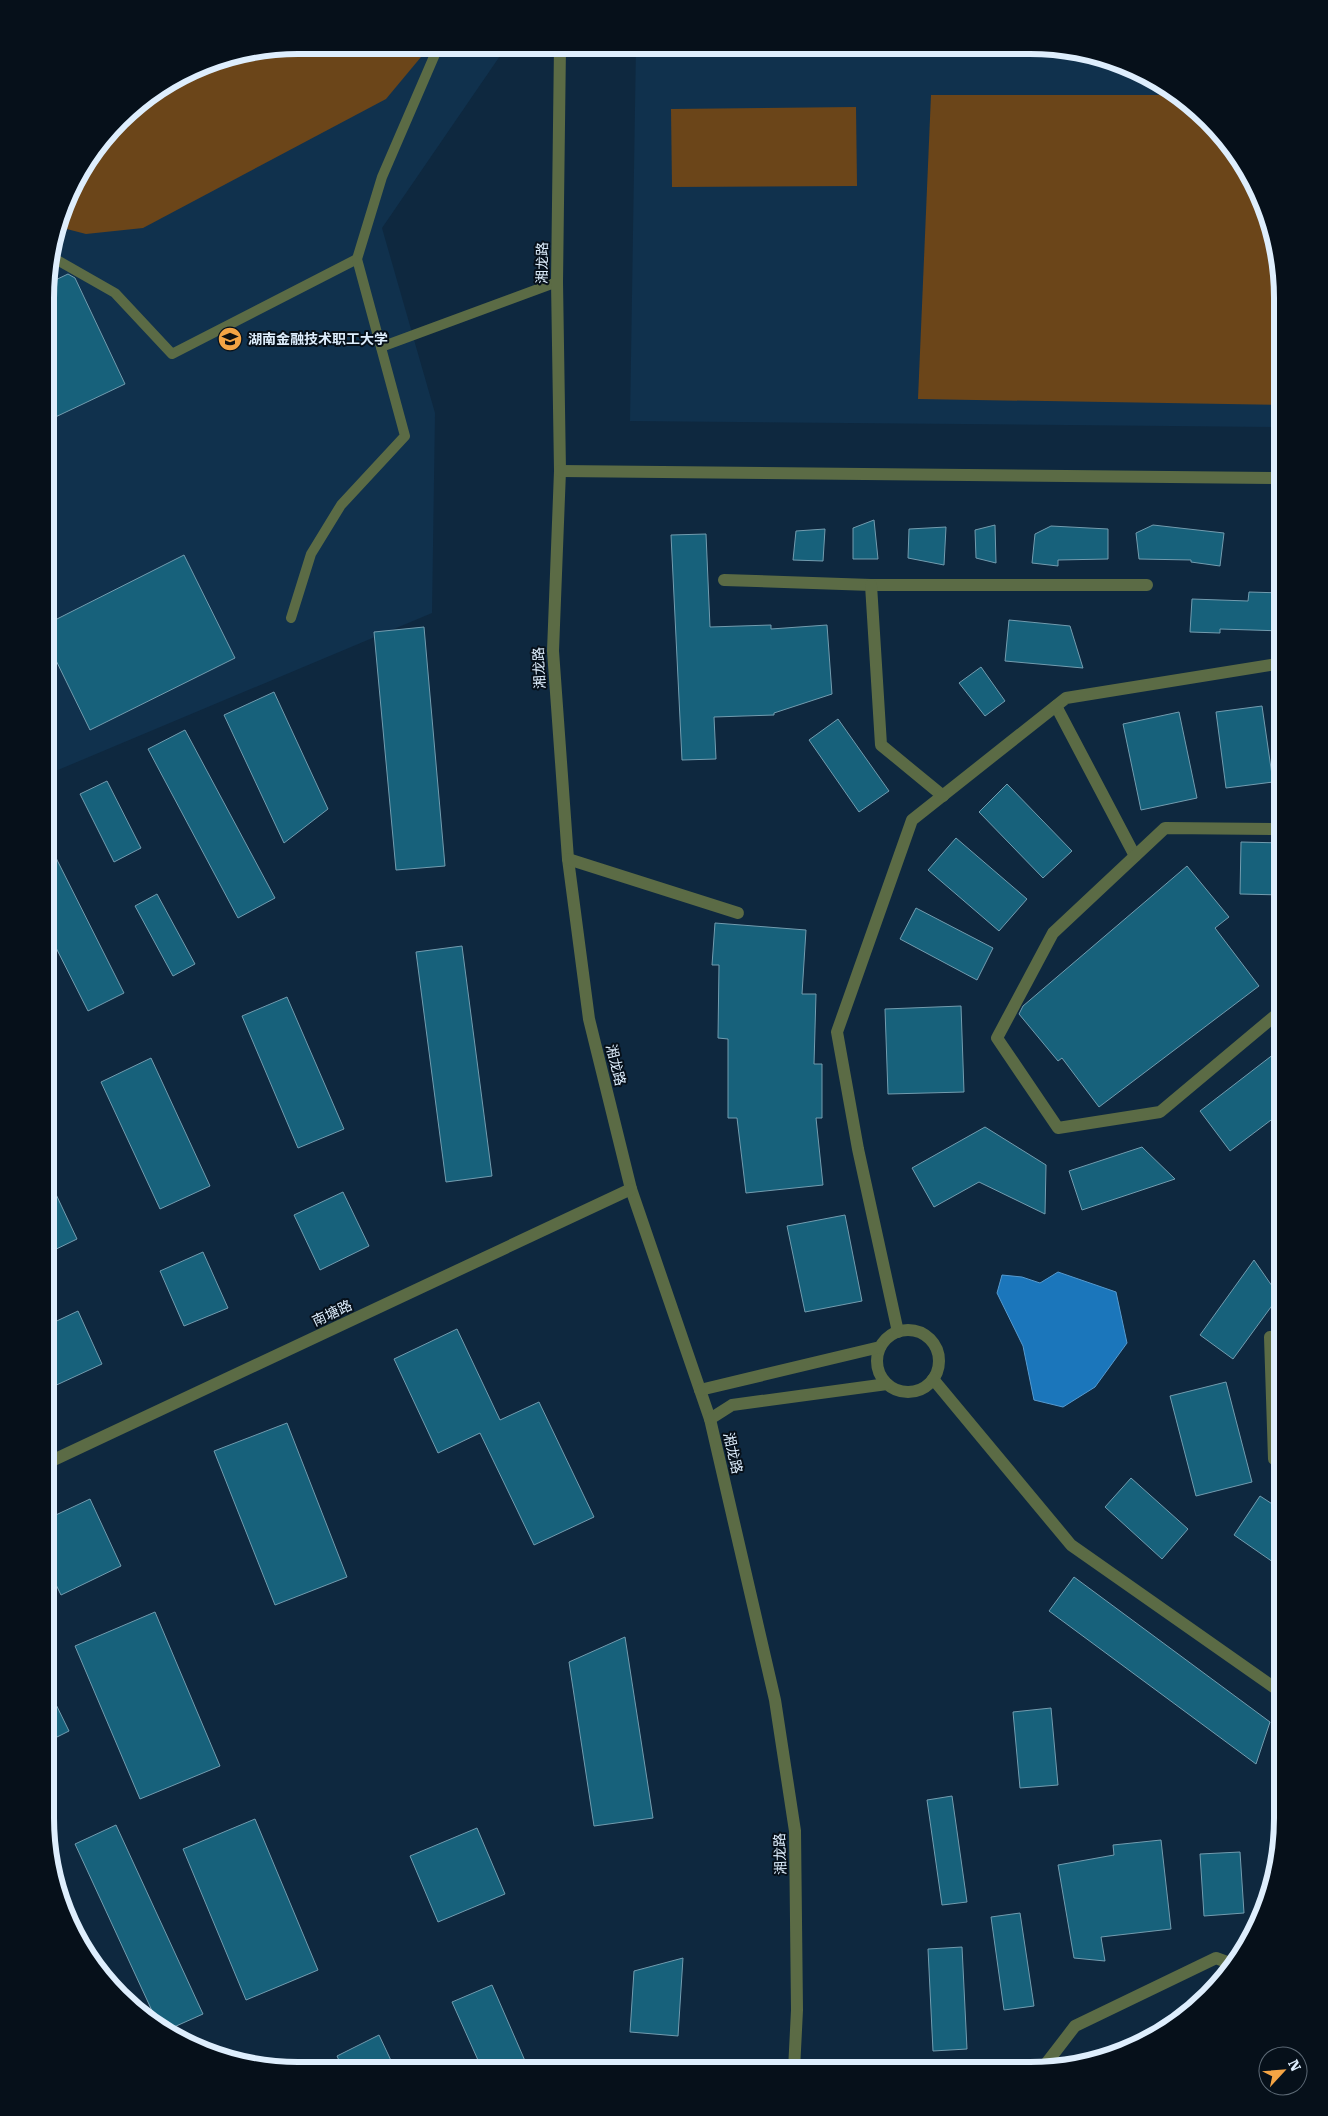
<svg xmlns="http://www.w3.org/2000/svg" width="1328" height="2116" font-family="'Roboto Serif','Noto Sans SC',serif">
<rect width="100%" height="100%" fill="#0e283f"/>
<g fill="#10314d">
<path d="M298 45 502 46V53L382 228 435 413 432 613 46 775 47 265 71 186 131 108 201 64Z"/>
<path d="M636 46 1063 47 1127 64 1184 97 1231 144 1264 201 1283 298V427L630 421Z"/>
</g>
<g fill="#6b4519">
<path d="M298 45H431L386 99 143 228 86 234 59 227 71 186 131 108 201 64Z"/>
<path d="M931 95H1180L1184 97 1231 144 1264 201 1283 298V405L918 399Z"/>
<path d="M856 107 857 186 672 187 671 109Z"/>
</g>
<path fill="#1b76bb" stroke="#569acf" d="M1058 1272 1116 1292 1127 1343 1095 1387 1063 1407 1034 1400 1023 1346 997 1293 1002 1275 1022 1277 1040 1283Z"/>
<g fill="#17617b" stroke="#729caf">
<path d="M68 274 75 278 125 384 47 421V284Z"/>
<path d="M874 520 878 559H853V528Z"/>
<path d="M995 525 996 563 976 558 975 530Z"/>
<path d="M1153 525 1224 533 1220 566 1191 562V560L1139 559 1136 533Z"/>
<path d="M1051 526 1108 529V559L1058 560V566L1032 563 1035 534Z"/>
<path d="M946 527 944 565 908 558 909 529Z"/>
<path d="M825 529 823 561 793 560 796 531Z"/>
<path d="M706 534 710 627 771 625V629L827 625 832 694 774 713V715L714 717 716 759 682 760 671 535Z"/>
<path d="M184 555 235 658 90 730 47 642V624Z"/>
<path d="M1249 592 1283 593V631L1220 629V633L1190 632 1192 599 1248 601Z"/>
<path d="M1009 620 1070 626 1083 668 1005 661Z"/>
<path d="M424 627 445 866 396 870 374 632Z"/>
<path d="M981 667 1005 701 985 716 959 683Z"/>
<path d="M274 692 328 809 284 843 224 715Z"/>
<path d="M1262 706 1273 782 1226 788 1216 712Z"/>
<path d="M1179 712 1197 798 1141 810 1123 724Z"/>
<path d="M838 719 889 791 859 812 809 740Z"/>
<path d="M185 730 275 898 238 918 148 749Z"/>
<path d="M107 781 141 848 114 862 80 794Z"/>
<path d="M1007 784 1072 851 1043 878 979 812Z"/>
<path d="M46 838 124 993 88 1011 46 928Z"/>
<path d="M956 838 1027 899 999 931 928 870Z"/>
<path d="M1241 842 1283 843V895L1240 894Z"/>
<path d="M1187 866 1229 917 1215 928 1259 986 1099 1107 1062 1058 1058 1061 1019 1014 1023 1006Z"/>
<path d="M157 894 195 964 173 976 135 906Z"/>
<path d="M916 908 993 948 977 980 900 939Z"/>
<path d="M715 923 806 930 802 994H816L814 1064H822V1118H816L823 1185 746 1193 737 1118H728V1039L718 1038 719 965H712Z"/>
<path d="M462 946 492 1176 446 1182 416 952Z"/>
<path d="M287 997 344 1129 298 1148 242 1016Z"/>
<path d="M961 1006 964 1092 888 1094 885 1009Z"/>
<path d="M1283 1047V1111L1230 1151 1200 1111Z"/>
<path d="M151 1058 210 1186 160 1209 101 1082Z"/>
<path d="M985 1127 1046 1165 1045 1214 979 1182 934 1207 912 1168Z"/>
<path d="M1142 1147 1175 1179 1082 1210 1069 1171Z"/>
<path d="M46 1173 77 1239 46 1254Z"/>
<path d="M343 1192 369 1246 320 1270 294 1215Z"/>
<path d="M845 1215 862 1301 805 1312 787 1226Z"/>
<path d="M203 1252 228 1308 184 1326 160 1271Z"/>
<path d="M1254 1260 1279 1296 1233 1359 1200 1335Z"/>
<path d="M78 1311 102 1364 50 1388 46 1379V1326Z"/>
<path d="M457 1329 500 1420 539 1402 594 1517 534 1545 480 1433 438 1453 394 1359Z"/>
<path d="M1226 1382 1252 1482 1196 1496 1170 1396Z"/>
<path d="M287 1423 347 1577 275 1605 214 1451Z"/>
<path d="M1131 1478 1188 1529 1162 1559 1105 1507Z"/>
<path d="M1260 1496 1283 1511V1569L1234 1535Z"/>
<path d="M90 1499 121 1566 61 1595 45 1562V1520Z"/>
<path d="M1074 1577 1270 1722 1256 1764 1049 1611Z"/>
<path d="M155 1612 220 1766 140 1799 75 1646Z"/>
<path d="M625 1637 653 1818 594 1826 569 1662Z"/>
<path d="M45 1682 69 1731 45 1743Z"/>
<path d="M1051 1708 1058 1785 1020 1788 1013 1712Z"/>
<path d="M952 1796 967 1902 942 1905 927 1800Z"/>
<path d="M255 1819 318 1970 246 2000 183 1849Z"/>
<path d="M116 1825 203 2014 165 2031 160 2028 75 1844Z"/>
<path d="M477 1828 505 1894 438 1922 410 1856Z"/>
<path d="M1161 1840 1171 1929 1101 1937 1105 1961 1074 1958 1058 1865 1114 1855 1113 1845Z"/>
<path d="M1240 1852 1244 1913 1204 1916 1200 1854Z"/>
<path d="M1020 1913 1034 2006 1004 2010 991 1917Z"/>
<path d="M962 1947 967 2049 933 2051 928 1949Z"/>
<path d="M683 1958 678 2036 630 2032 634 1971Z"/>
<path d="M492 1985 529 2070 482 2069 452 2002Z"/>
<path d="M379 2035 395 2069H343L337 2056Z"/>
</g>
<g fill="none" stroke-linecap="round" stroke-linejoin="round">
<g stroke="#5b6b45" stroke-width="10">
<path d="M50 256 115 293 172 354 357 259"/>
<path d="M381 347 557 282"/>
<path d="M291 618 311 554 341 505 405 436 357 259 382 177 439 45"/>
</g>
<g stroke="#5b6b45" stroke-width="12">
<path d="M560 46 557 282 560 471 553 651 568 859 589 1019 631 1189 710 1419 775 1700 795 1831 797 2010 794 2070"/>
<path d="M560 471 1283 478"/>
<path d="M724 580 871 585H1147"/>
<path d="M871 585 881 745 943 796"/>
<path d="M1056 706 1135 856"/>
<path d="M568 859 738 913"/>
<path d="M1283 1009 1160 1112 1058 1128 997 1038 1053 933 1165 828 1283 829"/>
<circle cx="908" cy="1361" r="31"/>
<path d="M898 1332 858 1149 837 1032 912 820 1066 698 1283 663"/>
<path d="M933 1379 1071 1545 1282 1693"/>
<path d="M700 1390 880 1347"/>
<path d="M710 1419 732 1405 887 1384"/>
<path d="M1283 1465 1274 1459 1270 1337 1283 1336"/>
<path d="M1042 2069 1075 2026 1216 1958 1235 1965"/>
</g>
<path stroke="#5b6b45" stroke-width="12" d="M45 1464 631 1189"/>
</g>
<defs>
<g id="school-disc" transform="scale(1.25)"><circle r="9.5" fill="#f4a444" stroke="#06101a"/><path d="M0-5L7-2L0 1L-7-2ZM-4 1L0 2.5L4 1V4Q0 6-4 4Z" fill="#111"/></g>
</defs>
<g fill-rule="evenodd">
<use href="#school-disc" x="230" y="339"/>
</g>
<g text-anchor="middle" stroke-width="4" stroke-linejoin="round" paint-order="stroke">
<g font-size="14" fill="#deeefd" stroke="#06101a">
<text transform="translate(542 263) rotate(-89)" y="5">湘龙路</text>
<text transform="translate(539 668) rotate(-93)" y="5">湘龙路</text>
<text transform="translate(616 1065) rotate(76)" y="5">湘龙路</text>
<text transform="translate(332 1313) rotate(-25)" y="5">南塘路</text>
<text transform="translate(733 1453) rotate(77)" y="5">湘龙路</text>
<text transform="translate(780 1854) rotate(-92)" y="5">湘龙路</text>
</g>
<g font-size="14" font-weight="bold" fill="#deeefd" stroke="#06101a" text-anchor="start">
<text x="248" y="344">湖南金融技术职工大学</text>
</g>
</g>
<path d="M0 0H1328V2116H0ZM298 54H1030A244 244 0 0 1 1274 298V1818A244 244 0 0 1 1030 2062H298A244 244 0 0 1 54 1818V298A244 244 0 0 1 298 54Z" fill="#06101a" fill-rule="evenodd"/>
<path fill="none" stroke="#deeefd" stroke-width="6" d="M298 54H1030A244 244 0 0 1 1274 298V1818A244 244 0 0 1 1030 2062H298A244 244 0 0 1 54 1818V298A244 244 0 0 1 298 54Z"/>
<g transform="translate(1283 2071) rotate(64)"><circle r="24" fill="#06101a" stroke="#5c6975"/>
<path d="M0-4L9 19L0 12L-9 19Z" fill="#f4a444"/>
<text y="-8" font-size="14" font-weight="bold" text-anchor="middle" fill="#deeefd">N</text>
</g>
</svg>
